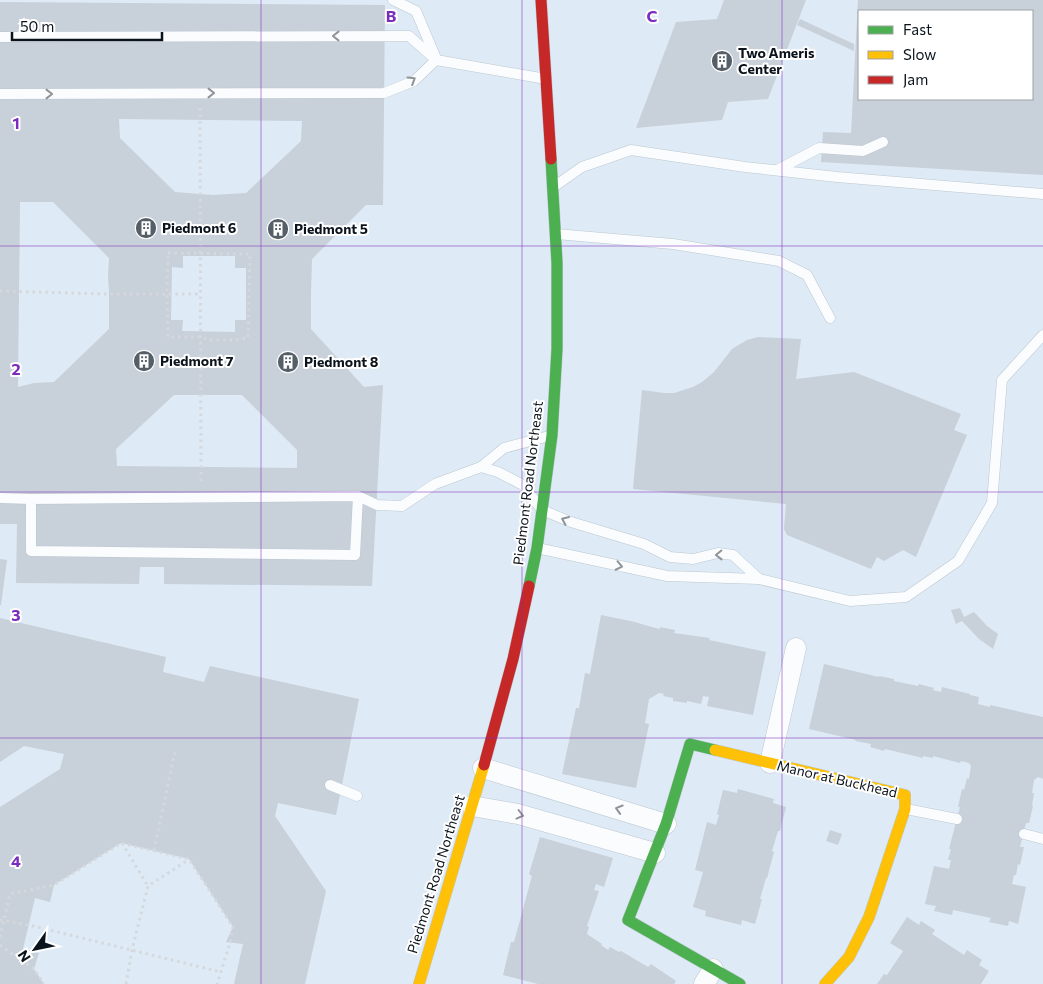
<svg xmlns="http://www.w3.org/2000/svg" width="1043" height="984" font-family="Commissioner,sans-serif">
<rect width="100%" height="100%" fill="#deeaf5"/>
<g fill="#c8d0da" fill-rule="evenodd">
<path d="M724 0H806L768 99 728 102 722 120 636 128 676 22 717 19Z"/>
<path d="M858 0H1043V175L821 162 823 132 851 133ZM859 11H1032V99H859Z"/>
<path d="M0 2 385 5 383 205H366L312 259 311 293V329L364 387 383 385 372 586 164 584V567H140L139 584 16 583 17 524H0ZM119 119 302 121 301 141 246 193 213 195 175 192 120 138ZM20 202H53L109 258 108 277 109 290V329L54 382 34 383 18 387ZM183 256H235V268H246V320H235V332L182 331 183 320H171L172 267 183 268ZM174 395H242L297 450V468L117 466 116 449Z"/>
<path d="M800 19 854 44V51L797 25Z"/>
<path d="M758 337 801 339 796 379 854 372 961 414 954 430 967 435 916 557 903 550 884 561 877 557 871 569 787 535 784 529 786 504 633 489 642 390 664 393H674L693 387 702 382 714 372 732 349 747 340Z"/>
<path d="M0 559 7 560 1 605H0Z"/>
<path d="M960 608 964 617 974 612 987 626 998 634 993 649 979 639 962 621 956 624 951 610Z"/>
<path d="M601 615 635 622 648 626 660 629V627L675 630 674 633 710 638 709 640 766 652 753 715 707 706 709 697 703 696 701 704 687 701V703L673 701V698L663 696 664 694 659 693 649 699 645 723 649 724 636 788 562 774 576 708H579L585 673 590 674Z"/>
<path d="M0 618 166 657 163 672 204 682 210 666 359 699 336 815 278 803 275 816 326 891 305 984H234L243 944 226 942 233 927 189 859 121 843 54 885 50 902 35 898 23 949 39 953 34 969 44 984H0V807L60 769 64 754 24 746 0 762Z"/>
<path d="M824 664 879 677V676L894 679V681L918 686 919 684 934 688 933 690 941 692 942 687 970 694V695L979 697 978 704 990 707V705L1043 717V779L1038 777 1034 780 1032 793H1034L1032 805 1033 806 1029 823H1026L1020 847H1024L1020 865 1018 864 1016 875H1014L1012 884 1026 887 1018 924 1009 921 1008 926 989 922 991 918 953 910 952 915 934 911 936 906 925 904 934 866 949 869 951 860H948L951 849H949L960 807H958L962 789 964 790 967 778 969 779 971 766 969 763 961 761 960 763 933 756V758L923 756V758L885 749 884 751 870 747 871 744 855 741 856 740 809 729Z"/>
<path d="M738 789 774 799 773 803 786 807 780 831H778L772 851 774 852 767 878H766L760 899H762L755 924 742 920 741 925 705 916 706 911 693 907 703 872 695 870 707 822 716 825 719 815 717 814 723 790 737 793Z"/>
<path d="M830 830 842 834 838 845 826 841Z"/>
<path d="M540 837 613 858 604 887 596 884 594 890 599 891 587 926 589 927 587 934 602 944 601 945 608 950 610 947 619 952 621 951 648 967 651 964 676 981 674 984H538L503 975 511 942H514L532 876 529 874Z"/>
<path d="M907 917 919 925 921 921 935 930 932 934 964 955 967 950 982 960 979 965 989 971 981 984H877L884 974 887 975 903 951 890 943Z"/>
</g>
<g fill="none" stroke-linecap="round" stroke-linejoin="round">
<g stroke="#bcc7d0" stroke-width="11">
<g id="lane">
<path d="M393 0 416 11 435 56"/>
<path d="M0 37 409 36 436 60 546 79"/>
<path d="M0 94 384 93 414 81 436 60"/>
<path d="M777 170 819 148 863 151 883 142"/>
<path d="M555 186 582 167 631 150 745 167 837 177 1043 194"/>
<path d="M556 234 673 244 779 261 807 275 830 318"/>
<path d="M481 467 498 472 523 485 542 510 571 522 644 544 670 557 693 559 718 553 733 555 759 579"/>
<path d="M358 496 31 499V551L355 555 358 496 377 505 402 506 435 484 481 467 504 448 549 436"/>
<path d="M0 498 31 499"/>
<path d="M537 548 667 576 759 579 850 601 906 597 958 561 992 503 1002 380 1043 335"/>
<path d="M330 785 357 796"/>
<path d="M906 809 957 819"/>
<path d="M1024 834 1043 839"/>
</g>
</g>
<g stroke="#bcc7d0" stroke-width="21">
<g id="street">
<path d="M770 763 796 648"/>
<path d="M483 768 666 824"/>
<path d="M472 806 518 814 655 853"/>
<path d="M704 984 713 969"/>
</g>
</g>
<g stroke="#bcc7d0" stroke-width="12">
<g id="fast">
<path d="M529 586 537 548 552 435 557 349V263L551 159"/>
<path d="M715 750 690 744 666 824 628 920 740 984"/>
</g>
</g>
<g stroke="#bcc7d0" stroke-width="12">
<g id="slow">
<path d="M715 750 905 795V809L869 917 849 957 825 984"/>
<path d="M419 984 484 765"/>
</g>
</g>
<g stroke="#bcc7d0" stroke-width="12">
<g id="jam">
<path d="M541 0 551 159"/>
<path d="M484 765 513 659 529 586"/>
</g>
</g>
<g stroke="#d5d8dc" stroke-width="3" stroke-dasharray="2.5 4" stroke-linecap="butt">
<path d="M200 108 201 484"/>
<path d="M168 253 250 254 248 338 235 340H211L200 337H168L167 292Z"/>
<path d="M0 291 109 294H200"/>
<path d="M122 843 148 886"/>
<path d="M154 850 175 752"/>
<path d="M0 920 29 925 221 972"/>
<path d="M0 937 10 894 54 885 121 843 189 859 233 927 230 943 217 984"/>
<path d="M0 945 34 969 44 984"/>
<path d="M126 984 132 950 148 886 188 860"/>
</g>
<use href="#lane" stroke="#fafcfe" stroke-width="10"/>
<use href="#street" stroke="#fafcfe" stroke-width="20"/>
<use href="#fast" stroke="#4caf50" stroke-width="11"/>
<use href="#slow" stroke="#ffc107" stroke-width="11"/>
<use href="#jam" stroke="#c62828" stroke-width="11"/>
</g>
<defs><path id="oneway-chevron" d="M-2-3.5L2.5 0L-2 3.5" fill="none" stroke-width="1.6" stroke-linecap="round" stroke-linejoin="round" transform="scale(1.25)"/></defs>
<g stroke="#8e9498">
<use href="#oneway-chevron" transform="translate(336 36) rotate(180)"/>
<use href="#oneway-chevron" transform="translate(412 80) rotate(-32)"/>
<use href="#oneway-chevron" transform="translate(211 93)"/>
<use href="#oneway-chevron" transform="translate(49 94)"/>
<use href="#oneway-chevron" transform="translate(565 520) rotate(-156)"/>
<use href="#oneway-chevron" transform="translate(719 555) rotate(179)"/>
<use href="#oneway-chevron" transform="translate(619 566) rotate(12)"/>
<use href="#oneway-chevron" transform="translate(619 809) rotate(-163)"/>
<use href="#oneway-chevron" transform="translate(520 815) rotate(14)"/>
</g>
<path fill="none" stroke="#7b2cbf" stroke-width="1" stroke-opacity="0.55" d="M261 0V984M522 0V984M782 0V984M0 246H1043M0 492H1043M0 738H1043"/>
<defs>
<g id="building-disc" transform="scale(1.125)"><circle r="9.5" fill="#555f68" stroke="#fff"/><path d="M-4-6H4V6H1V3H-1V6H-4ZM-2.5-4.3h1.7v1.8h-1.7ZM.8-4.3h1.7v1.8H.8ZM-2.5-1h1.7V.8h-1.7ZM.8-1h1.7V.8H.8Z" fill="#fff"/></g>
</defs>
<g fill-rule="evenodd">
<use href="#building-disc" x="722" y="61"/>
<use href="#building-disc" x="146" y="228"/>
<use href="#building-disc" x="278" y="229"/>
<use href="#building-disc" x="144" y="361"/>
<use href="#building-disc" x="288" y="362"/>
</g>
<g text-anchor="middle" stroke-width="4" stroke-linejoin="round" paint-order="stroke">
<g font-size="14" font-weight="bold" fill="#0b141c" stroke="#fff" text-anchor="start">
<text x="738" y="58">Two Ameris<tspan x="738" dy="16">Center</tspan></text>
<text x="162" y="233">Piedmont 6</text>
<text x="294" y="234">Piedmont 5</text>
<text x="160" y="366">Piedmont 7</text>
<text x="304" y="367">Piedmont 8</text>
</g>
<g font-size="14" fill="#0b141c" stroke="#fff">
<text transform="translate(528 483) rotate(-83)" y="5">Piedmont Road Northeast</text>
<text transform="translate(837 779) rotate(13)" y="5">Manor at Buckhead</text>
<text transform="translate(436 874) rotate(-73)" y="5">Piedmont Road Northeast</text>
</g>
</g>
<g font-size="16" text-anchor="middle" font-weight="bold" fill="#7b2cbf" stroke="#fff" stroke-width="4" stroke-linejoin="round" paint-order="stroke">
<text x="391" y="22">B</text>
<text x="652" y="22">C</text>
<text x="16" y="129">1</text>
<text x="16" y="375">2</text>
<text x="16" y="621">3</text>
<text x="16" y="867">4</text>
</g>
<rect x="858" y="10" width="175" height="90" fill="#ffffff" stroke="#9da1a4"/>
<rect x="868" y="26" width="25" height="8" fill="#4caf50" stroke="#9da1a4"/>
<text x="903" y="35" font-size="15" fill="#0b141c">Fast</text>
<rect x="868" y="51" width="25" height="8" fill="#ffc107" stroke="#9da1a4"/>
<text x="903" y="60" font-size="15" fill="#0b141c">Slow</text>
<rect x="868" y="76" width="25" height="8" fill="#c62828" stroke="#9da1a4"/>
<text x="903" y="85" font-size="15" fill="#0b141c">Jam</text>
<g transform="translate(35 949) rotate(237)" stroke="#ffffff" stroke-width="4" paint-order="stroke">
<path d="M0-4L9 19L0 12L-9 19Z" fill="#0b141c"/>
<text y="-8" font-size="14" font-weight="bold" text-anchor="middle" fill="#0b141c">N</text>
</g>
<path d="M12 32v8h150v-8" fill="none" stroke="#0b141c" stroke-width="2.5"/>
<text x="20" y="32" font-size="15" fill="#0b141c" stroke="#ffffff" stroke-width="4" paint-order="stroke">50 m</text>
</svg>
